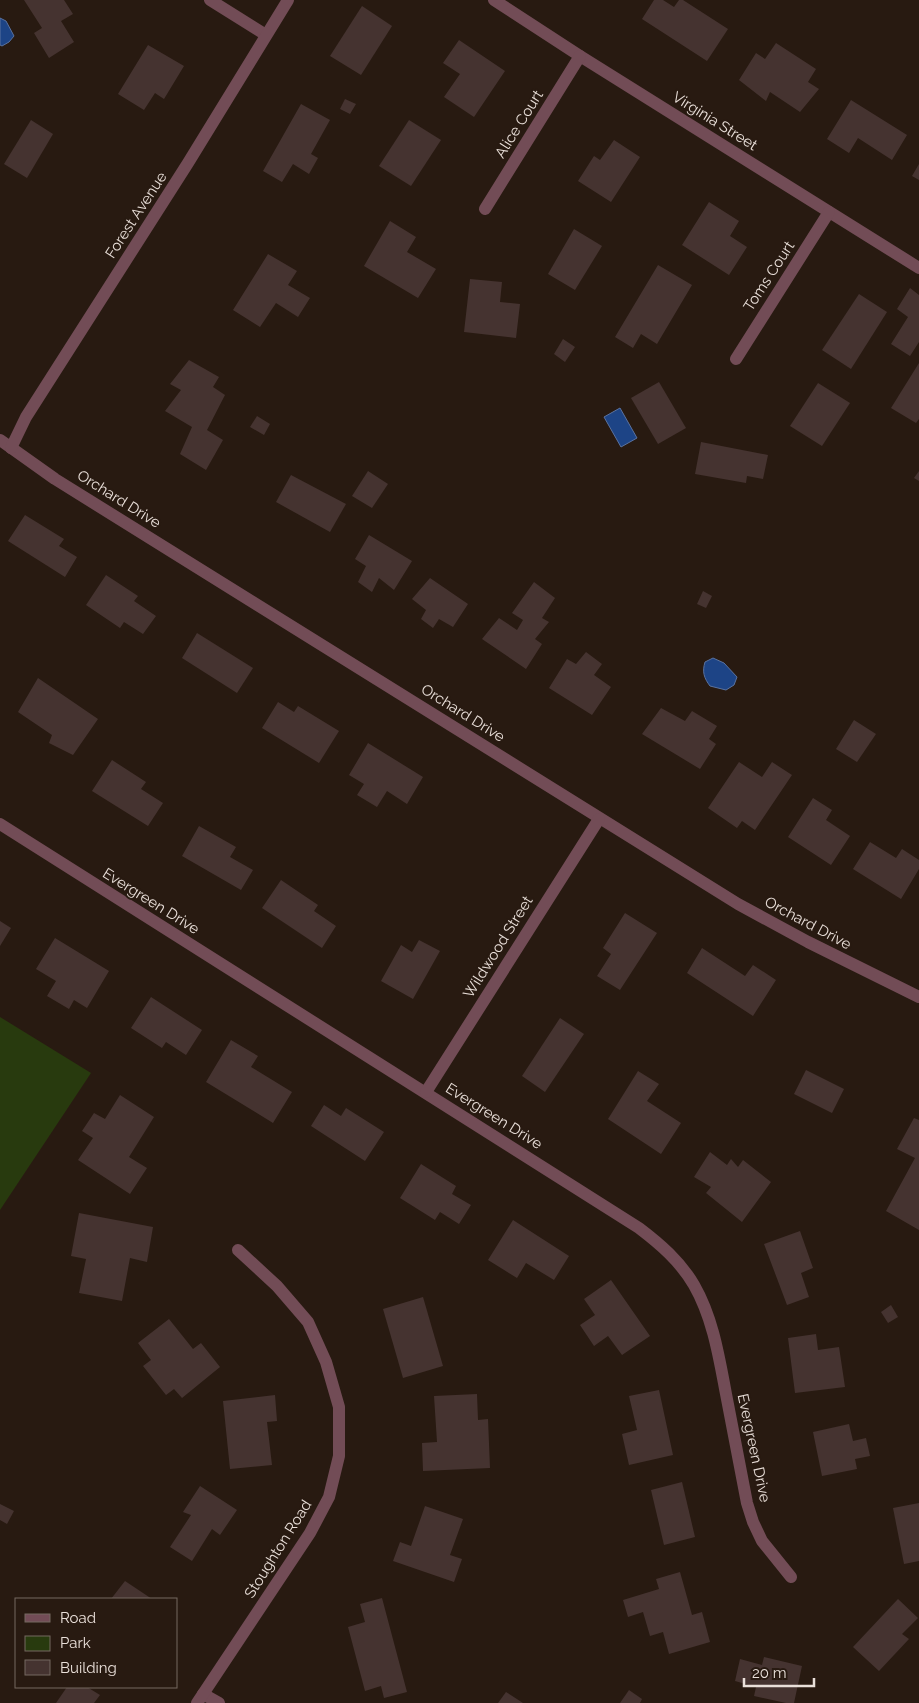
<svg xmlns="http://www.w3.org/2000/svg" width="919" height="1703" font-family="Raleway,sans-serif">
<rect width="100%" height="100%" fill="#281a11"/>
<path fill="#283a0e" d="M0 1017 91 1073 0 1210Z"/>
<g fill="#1d4486" stroke="#5a729f">
<path d="M0 18 6 21 14 36 9 42 2 46 0 45Z"/>
<path d="M620 408 637 438 621 447 604 417Z"/>
<path d="M713 658 724 663 737 677 734 685 726 690 710 686C704 678 702 672 705 662Z"/>
</g>
<g fill="#453330">
<path d="M24 0H64L73 14 61 21 74 42 49 58 34 33 42 28Z"/>
<path d="M654 0H663L674 7 679 0H683L728 29 707 61 642 19Z"/>
<path d="M362 6 392 26 361 75 330 56Z"/>
<path d="M459 40 505 71 474 117 444 97 460 74 443 63Z"/>
<path d="M776 43 816 69 808 82 819 89 800 112 770 92 766 101 739 80 756 53 765 59Z"/>
<path d="M148 45 184 66 164 99 155 93 144 110 118 94Z"/>
<path d="M345 99 356 104 350 114 340 109Z"/>
<path d="M851 100 907 135 892 160 858 138 849 153 827 139Z"/>
<path d="M301 104 330 120 311 154 318 158 309 174 293 164 282 182 263 171Z"/>
<path d="M31 120 53 134 27 178 4 164Z"/>
<path d="M409 120 441 140 411 186 379 166Z"/>
<path d="M614 140 640 157 611 202 578 181 594 156 600 160Z"/>
<path d="M919 164V180L912 176Z"/>
<path d="M709 202 739 221 730 236 747 247 729 275 682 245Z"/>
<path d="M390 221 416 237 407 252 436 269 418 298 364 266Z"/>
<path d="M574 229 602 246 575 290 548 274Z"/>
<path d="M268 254 297 271 288 285 310 298 298 317 276 303 260 327 233 310Z"/>
<path d="M658 265 692 285 657 344 641 334 633 348 615 337Z"/>
<path d="M470 279 502 282 500 302 520 304 516 338 464 332Z"/>
<path d="M910 288 919 295V342L910 356 891 344 908 317 897 309Z"/>
<path d="M859 294 887 312 851 369 822 350Z"/>
<path d="M563 339 575 347 565 362 554 354Z"/>
<path d="M189 360 219 377 213 387 225 395 207 430 223 440 206 470 180 454 192 427 165 411 181 390 170 384Z"/>
<path d="M919 363V419L916 423 891 408Z"/>
<path d="M659 382 686 428 658 444 631 398Z"/>
<path d="M818 383 850 403 822 446 790 426Z"/>
<path d="M257 416 270 424 264 435 250 427Z"/>
<path d="M701 442 768 455 763 479 747 476 746 483 695 474Z"/>
<path d="M368 471 388 484 372 508 352 496Z"/>
<path d="M919 471V481L914 478Z"/>
<path d="M291 475 346 504 330 532 276 502Z"/>
<path d="M25 515 64 539 59 546 77 557 65 577 8 541Z"/>
<path d="M369 535 412 561 394 590 379 578 372 592 358 582 366 566 355 559Z"/>
<path d="M106 575 138 596 134 601 156 616 143 634 124 622 120 628 86 605Z"/>
<path d="M430 578 468 604 453 627 439 619 433 628 421 619 426 610 412 599Z"/>
<path d="M534 582 555 598 542 618 549 622 535 639 542 644 526 669 482 639 499 618 517 630 523 620 512 613Z"/>
<path d="M703 591 712 596 706 608 697 604Z"/>
<path d="M197 633 253 668 237 693 182 658Z"/>
<path d="M586 652 602 664 594 675 611 687 592 715 549 688 567 659 576 664Z"/>
<path d="M38 678 98 719 73 755 49 743 52 735 18 712Z"/>
<path d="M278 702 294 712 298 706 339 731 319 763 262 728Z"/>
<path d="M661 708 685 721 692 711 717 726 709 739 716 744 700 769 642 734Z"/>
<path d="M854 720 876 734 857 762 836 749Z"/>
<path d="M368 743 423 777 407 804 387 791 377 807 357 795 364 784 349 775Z"/>
<path d="M112 760 146 782 141 789 163 803 148 826 92 791Z"/>
<path d="M739 762 762 777 772 762 792 775 755 830 742 821 737 828 708 808Z"/>
<path d="M813 798 832 810 826 820 850 836 831 865 788 837Z"/>
<path d="M199 826 236 847 230 857 253 870 241 890 182 856Z"/>
<path d="M870 842 896 858 902 849 919 860V869L901 899 853 869Z"/>
<path d="M281 880 318 905 314 911 336 926 322 948 262 908Z"/>
<path d="M625 913 657 933 620 990 597 976 611 954 603 948Z"/>
<path d="M0 921 11 928 0 946Z"/>
<path d="M55 938 109 971 87 1008 74 1000 69 1009 47 996 56 981 36 969Z"/>
<path d="M419 940 440 951 413 999 381 981 401 945 412 952Z"/>
<path d="M702 948 745 976 753 965 776 980 753 1016 687 973Z"/>
<path d="M151 997 202 1030 186 1055 166 1042 162 1048 131 1028Z"/>
<path d="M560 1018 584 1034 545 1092 522 1076Z"/>
<path d="M231 1040 258 1056 251 1067 292 1092 273 1123 206 1082Z"/>
<path d="M806 1070 844 1089 832 1113 794 1094Z"/>
<path d="M638 1071 659 1084 647 1101 681 1123 661 1154 608 1119Z"/>
<path d="M120 1095 154 1117 129 1157 147 1168 130 1194 78 1160 93 1138 82 1131 94 1113 105 1119Z"/>
<path d="M324 1105 341 1116 346 1108 384 1132 365 1161 311 1126Z"/>
<path d="M914 1118 919 1120V1230L886 1211 915 1158 897 1149Z"/>
<path d="M710 1152 727 1165 731 1159 738 1167 743 1160 771 1182 742 1222 706 1193 711 1187 694 1177Z"/>
<path d="M421 1164 456 1186 452 1194 471 1205 459 1224 440 1212 435 1220 400 1198Z"/>
<path d="M79 1213 153 1227 147 1262 130 1258 122 1301 79 1293 86 1259 71 1256Z"/>
<path d="M513 1220 569 1256 554 1280 526 1263 517 1278 488 1260Z"/>
<path d="M800 1231 813 1268 801 1273 809 1297 787 1305 764 1244Z"/>
<path d="M611 1280 650 1336 622 1355 608 1336 594 1346 580 1325 595 1315 584 1299Z"/>
<path d="M423 1297 443 1366 403 1378 383 1309Z"/>
<path d="M891 1305 898 1317 888 1323 881 1312Z"/>
<path d="M169 1319 193 1349 201 1343 220 1367 182 1398 174 1389 166 1395 143 1366 151 1360 138 1343Z"/>
<path d="M816 1334 818 1350 839 1347 845 1387 795 1393 788 1338Z"/>
<path d="M659 1390 673 1455 629 1465 622 1434 637 1430 629 1396Z"/>
<path d="M477 1394 478 1420 488 1419 490 1468 423 1471 422 1443 437 1442 434 1396Z"/>
<path d="M275 1395 277 1421 267 1422 272 1465 230 1469 223 1401Z"/>
<path d="M849 1424 853 1441 866 1438 870 1456 855 1459 857 1469 822 1476 813 1432Z"/>
<path d="M682 1482 695 1537 664 1545 651 1490Z"/>
<path d="M200 1486 237 1510 220 1535 212 1529 192 1561 170 1547 191 1515 183 1512Z"/>
<path d="M919 1503V1561L904 1564 893 1508Z"/>
<path d="M0 1504 14 1511 7 1524 0 1520Z"/>
<path d="M425 1506 463 1519 450 1555 462 1559 454 1582 393 1561 400 1542 411 1546Z"/>
<path d="M680 1572 692 1615 702 1612 710 1642 669 1654 663 1632 650 1636 643 1612 628 1617 623 1600 659 1589 656 1579Z"/>
<path d="M125 1581 152 1599H111Z"/>
<path d="M382 1598 407 1692 384 1698 381 1686 365 1691 348 1627 365 1622 360 1604Z"/>
<path d="M898 1599 918 1618 902 1634 909 1639 879 1671 853 1647Z"/>
<path d="M764 1657 802 1666 794 1703H786L754 1696 756 1687 735 1681 740 1659 762 1665Z"/>
<path d="M67 1687H87L100 1695 94 1703H56Z"/>
<path d="M629 1690 642 1699 640 1703H620Z"/>
<path d="M506 1692 523 1703H498Z"/>
</g>
<g fill="none" stroke-linecap="round" stroke-linejoin="round">
<g stroke="#724c56" stroke-width="12">
<path d="M210 0 266 35"/>
<path d="M494 0 580 56 919 268"/>
<path d="M485 209 580 56"/>
<path d="M736 359 829 212"/>
<path d="M0 440 55 479 738 904 808 942 919 997"/>
<path d="M11 448 26 417 188 163 288 0"/>
<path d="M0 824 639 1228C660 1244 680 1261 694 1285 713 1318 719 1357 726 1394 733 1430 740 1466 747 1503L753 1522 762 1541 791 1577"/>
<path d="M426 1092 599 819"/>
<path d="M203 1694 219 1703"/>
<path d="M197 1703 310 1533 329 1497 339 1456V1407L326 1362 308 1322 277 1286 238 1250"/>
</g>
</g>
<g text-anchor="middle" stroke-width="4" stroke-linejoin="round" paint-order="stroke">
<g font-size="15" fill="#e9dfd9" stroke="#281a11">
<text transform="translate(715 121) rotate(32)" y="5">Virginia Street</text>
<text transform="translate(519 124) rotate(-58)" y="5">Alice Court</text>
<text transform="translate(136 215) rotate(-57)" y="5">Forest Avenue</text>
<text transform="translate(769 276) rotate(-57)" y="5">Toms Court</text>
<text transform="translate(119 499) rotate(32)" y="5">Orchard Drive</text>
<text transform="translate(463 713) rotate(32)" y="5">Orchard Drive</text>
<text transform="translate(151 901) rotate(32)" y="5">Evergreen Drive</text>
<text transform="translate(808 923) rotate(28)" y="5">Orchard Drive</text>
<text transform="translate(498 947) rotate(-58)" y="5">Wildwood Street</text>
<text transform="translate(494 1116) rotate(32)" y="5">Evergreen Drive</text>
<text transform="translate(754 1448) rotate(78)" y="5">Evergreen Drive</text>
<text transform="translate(278 1549) rotate(-58)" y="5">Stoughton Road</text>
</g>
</g>
<rect x="15" y="1598" width="162" height="90" fill="#281a11" stroke="#756961"/>
<rect x="25" y="1614" width="25" height="8" fill="#724c56" stroke="#756961"/>
<text x="60" y="1623" font-size="15" fill="#e9dfd9">Road</text>
<rect x="25" y="1636" width="25" height="15" fill="#283a0e" stroke="#756961"/>
<text x="60" y="1648" font-size="15" fill="#e9dfd9">Park</text>
<rect x="25" y="1660" width="25" height="15" fill="#453330" stroke="#756961"/>
<text x="60" y="1673" font-size="15" fill="#e9dfd9">Building</text>
<path d="M744 1678v8h70v-8" fill="none" stroke="#e9dfd9" stroke-width="2.5"/>
<text x="752" y="1678" font-size="15" fill="#e9dfd9" stroke="#281a11" stroke-width="4" paint-order="stroke">20 m</text>
</svg>
